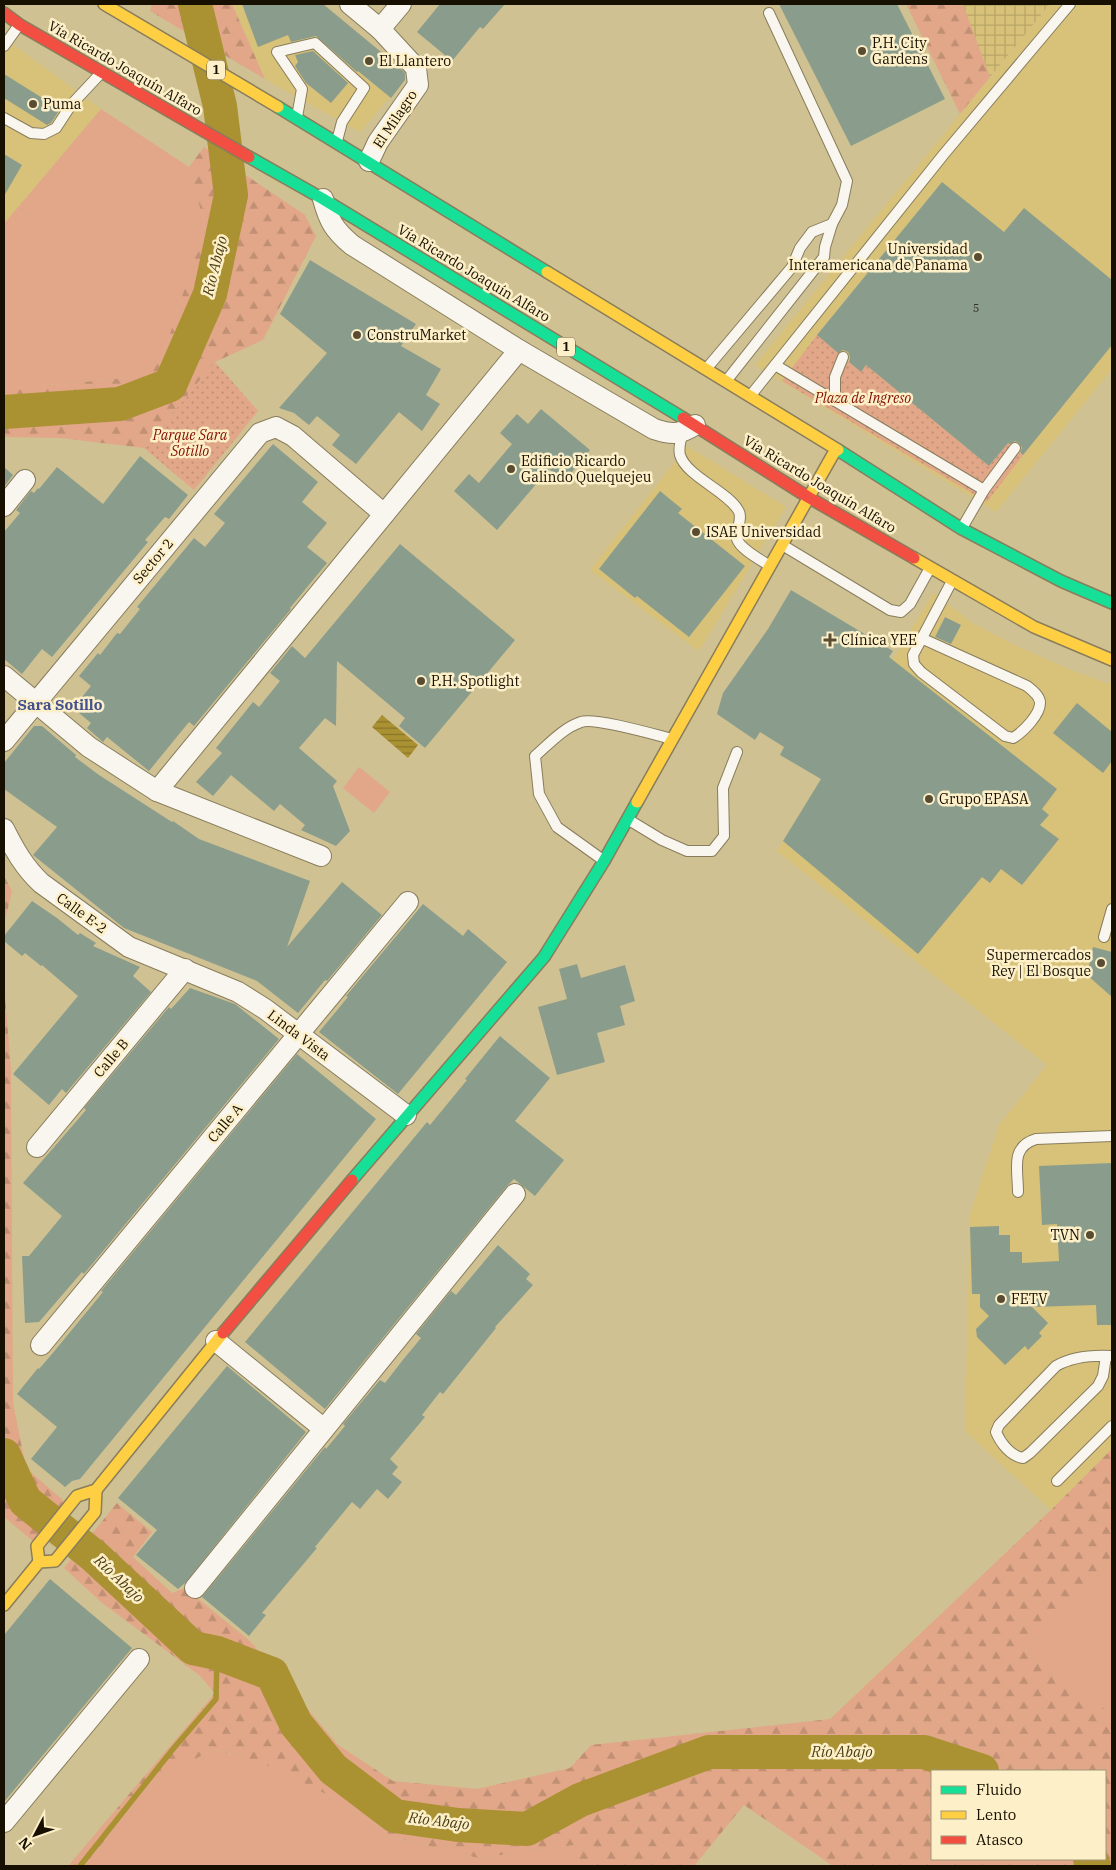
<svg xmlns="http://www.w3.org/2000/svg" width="1116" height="1870" font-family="'IBM Plex Serif',serif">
<defs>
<pattern id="industrial-grid" width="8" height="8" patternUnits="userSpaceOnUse" patternTransform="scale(1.25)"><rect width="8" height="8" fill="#d8c179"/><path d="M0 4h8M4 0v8" fill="none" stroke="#b9a567"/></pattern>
<pattern id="forest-firs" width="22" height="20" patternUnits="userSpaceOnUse" patternTransform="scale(1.25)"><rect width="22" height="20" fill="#e1a788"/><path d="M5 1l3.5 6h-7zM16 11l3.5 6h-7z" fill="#c08f74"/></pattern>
<pattern id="park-dots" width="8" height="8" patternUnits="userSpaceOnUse" patternTransform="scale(1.25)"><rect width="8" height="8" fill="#e1a788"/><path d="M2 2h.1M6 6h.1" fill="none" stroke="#c08f74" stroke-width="1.8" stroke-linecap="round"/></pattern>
<pattern id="water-rules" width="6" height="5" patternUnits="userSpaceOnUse" patternTransform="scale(1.25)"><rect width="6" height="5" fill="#aa9132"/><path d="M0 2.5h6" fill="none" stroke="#897528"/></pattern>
</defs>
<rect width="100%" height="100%" fill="#d0c193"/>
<g fill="#d8c179">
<path d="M232 4H323L409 75 360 132 265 79Z"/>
<path d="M1050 4H1112V369L996 512 755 365Z"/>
<path d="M4 38 101 109 4 224Z"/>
<path d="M687 446 786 507 699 651 590 570Z"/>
<path d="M933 593 974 624 1019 647 1071 670 1112 685V1853L1105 1771 830 1719 1051 1510 965 1431 970 1215 999 1125 1047 1065 777 851Z"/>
</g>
<path fill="url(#industrial-grid)" d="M963 4H1050L990 77Z"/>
<g fill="#e1a788">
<path d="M101 109 189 167 205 226 163 355 128 378 4 389V224Z"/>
<path d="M359 767 390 792 374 813 343 788Z"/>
<path d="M1112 1556V1714L1025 1653Z"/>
<path d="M214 1749 262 1763 332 1797 395 1838 478 1858 581 1844 578 1866H84L152 1782Z"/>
</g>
<g fill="url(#forest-firs)" fill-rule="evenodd">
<path d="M152 4H232L265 79 150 11Z"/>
<path d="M906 4H963L990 77 960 114Z"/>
<path d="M204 147 305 215 316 236 263 340 215 362 144 448 60 438 4 437V389L128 378 163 355 205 226 189 167Z"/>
<path d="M4 876 12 891 4 925Z"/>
<path d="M4 982 11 1070 13 1403 26 1468 65 1502 33 1541 4 1517Z"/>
<path d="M1112 1449V1556L1025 1653 1112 1714V1866H833L744 1805 694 1866H578L581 1844 478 1858 395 1838 332 1797 262 1763 214 1749 152 1782 84 1866H68L215 1693 199 1675 101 1602 64 1568 117 1503 152 1532 133 1557 172 1593 185 1588 250 1641 338 1745 393 1781 477 1789 570 1768 591 1745 830 1719 1051 1510ZM932 1771H1105V1859H932Z"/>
</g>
<g fill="url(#park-dots)">
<path d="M817 335 860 371 866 365 989 466 1008 442 1023 455 987 502 782 381Z"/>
<path d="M215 362 258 411 194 490 144 448Z"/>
</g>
<path fill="url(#water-rules)" d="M382 715 418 745 408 758 372 727Z"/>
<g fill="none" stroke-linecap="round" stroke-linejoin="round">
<path stroke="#aa9132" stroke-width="5.5" d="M80 1866 173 1749 216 1699 217 1653"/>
<g stroke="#aa9132" stroke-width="34">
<path d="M4 412 120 404 170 385 210 294 231 195 220 106 195 4"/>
<path d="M4 1455 25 1501 94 1556 193 1648 217 1653 272 1674 296 1724 333 1769 395 1816 458 1825 527 1829 580 1800 709 1752H924L982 1771"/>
<path d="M1090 1859 1094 1866"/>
</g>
</g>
<g fill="#8a9d8c">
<path d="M242 4H323L398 66 405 73V80L391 98 358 71 357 72 316 36 291 42 288 35 258 47Z"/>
<path d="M440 4H505L483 29 480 27 452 61 417 32Z"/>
<path d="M779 4H897L945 99 851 146Z"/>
<path d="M313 51 348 83 331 103 306 83 295 66 298 62 295 55Z"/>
<path d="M4 74 60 109 51 123 47 125 4 98Z"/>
<path d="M4 154 22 165 4 196Z"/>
<path d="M942 182 1004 232 1024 208 1112 280V345L1023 455 1020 452 1022 448 1019 443 1015 441 1010 444 1008 443 989 466 866 365 861 372 849 362 850 357 848 352 843 350 838 353 817 335Z"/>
<path d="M310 260 416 324 401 346 441 369 426 395 440 404 422 431 399 412 356 464 332 445 340 435 317 416 309 425 294 413 279 408 327 353 280 314Z"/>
<path d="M541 409 590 450 564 482 549 469 497 530 454 491 469 474 479 483 512 444 500 433 517 414 528 424Z"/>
<path d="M273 444 318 482 302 502 327 523 307 547 327 563 290 608 291 609 194 726 189 722 149 771 107 737 103 742 87 728 91 723 73 708 91 686 79 676 98 653 100 655 117 633 120 634 140 609 137 607 194 538 205 547 225 523 214 514Z"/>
<path d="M140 456 188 495 169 519 165 517 145 540 148 542 52 657 42 649 22 674 4 659V532L20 513 16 510 31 491 34 493 38 488 39 489 57 467 103 504Z"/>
<path d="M4 467 13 475 4 487Z"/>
<path d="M660 491 682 509 678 513 745 566 689 637 637 596 635 598 599 569Z"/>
<path d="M400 544 515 640 425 748 399 726 405 718 337 661 336 726 325 718 299 748 337 781 333 786 350 831 336 846 301 830 305 825 280 804 274 811 231 775 213 796 196 782 222 753 216 748 253 702 259 707 280 681 270 673 292 646 305 658Z"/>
<path d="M791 590 893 651 889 657 1057 789 1042 809 1049 815 1040 825 1059 839 1022 885 1001 869 990 883 982 877 918 954 783 841 821 779 780 755 784 747 760 732 755 740 717 714 723 693 768 629Z"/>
<path d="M945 617 961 625 951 644 935 637Z"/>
<path d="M1077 703 1112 732V761L1103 773 1053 733Z"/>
<path d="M34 726H42L76 755 75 757 99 775 172 822 173 821 199 839 310 881 287 947 342 882 382 915 327 981 325 980 298 1013 257 981 124 928 33 855 57 827 4 789V763Z"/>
<path d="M32 901 57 918 78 935 80 933 96 943 93 946 140 967 133 976 151 992 66 1093 62 1089 49 1105 13 1074 78 996 42 965 41 966 25 953 22 956 4 941V936Z"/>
<path d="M423 904 463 936 468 929 507 962 398 1094 319 1032 348 997 346 996Z"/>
<path d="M1093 947 1112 952V997L1087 975Z"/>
<path d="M577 964 581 978 625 965 635 1001 620 1006 625 1025 597 1033 605 1062 557 1075 538 1007 567 999 559 969Z"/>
<path d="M190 988 235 1004 279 1039 84 1274 82 1272 39 1322 25 1323 22 1256H29L62 1216 23 1183 86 1110 84 1108 169 1007 171 1009Z"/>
<path d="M500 1036 550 1078 515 1121 564 1160 535 1196 514 1179 506 1187 325 1409 245 1342 427 1122 430 1125 467 1080 465 1079Z"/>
<path d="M297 1054 376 1119 80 1479 72 1481 65 1487 31 1459 57 1427 17 1394 38 1368 39 1369 52 1354 103 1292 101 1291Z"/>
<path d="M1112 1163V1325H1097L1096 1305 1032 1307 1048 1323 1039 1333 1042 1336 1028 1350 1025 1346 1005 1365 977 1337 976 1329 989 1316 980 1307V1294H972L970 1227 999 1226V1235H1010V1252H1022V1263L1059 1261 1057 1224 1042 1225 1039 1166Z"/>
<path d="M498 1245 530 1274 526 1279 533 1285 495 1327 496 1328 443 1394 440 1392 422 1415 425 1417 390 1459 398 1467 392 1474 402 1482 388 1499 377 1489 360 1509 352 1502 315 1547 317 1548 262 1613 266 1615 249 1636 202 1597 325 1447 326 1449 345 1426 343 1424 380 1380 385 1383 402 1361 421 1338 416 1334 451 1291 456 1295Z"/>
<path d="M227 1366 306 1432 185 1583 178 1589 136 1555 157 1530 118 1498Z"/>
<path d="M50 1579 132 1648 4 1802V1635Z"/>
</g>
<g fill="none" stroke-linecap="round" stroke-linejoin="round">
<g stroke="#887d5c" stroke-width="12">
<g id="lane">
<path d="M4 46 19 25"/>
<path d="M297 117 302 89 277 52 315 43 364 88 342 122 337 141"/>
<path d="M4 118 31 133 44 134 56 128 71 105 101 73"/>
<path d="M775 365 984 490"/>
<path d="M707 368 792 267 800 248 812 232 832 224"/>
<path d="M727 380 824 257 825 247 832 224 842 205 847 181 769 13"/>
<path d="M751 395 944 154 1070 4"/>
<path d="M835 401V377L843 357"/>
<path d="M683 432C681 439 678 447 680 455 686 476 727 491 738 510 741 514 740 519 739 524 738 529 736 535 737 539 740 549 761 560 770 566"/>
<path d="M962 528 984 490 1015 448"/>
<path d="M784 546 890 610 901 612 910 604 930 568"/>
<path d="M921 638 1027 686C1032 690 1039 695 1040 702 1041 714 1023 732 1013 738L1005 736 921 672 914 664 913 655 952 581"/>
<path d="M629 820 662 840 687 851H712L724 836 723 788 737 752"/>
<path d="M603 860 557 827 539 794 535 756C549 744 563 728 581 722 594 717 656 735 672 739"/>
<path d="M1104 937 1112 909"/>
<path d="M1018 1192C1018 1169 1010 1147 1036 1139L1112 1136"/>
<path d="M1106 1356 1103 1376 1098 1386 1030 1453 1023 1458C1011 1456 1001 1444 996 1432L999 1425 1056 1366C1073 1356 1093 1355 1112 1356"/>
<path d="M1057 1481 1112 1426"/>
</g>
</g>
<g stroke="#887d5c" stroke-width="22">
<g id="street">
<path d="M350 4 380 29 416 68 418 85 378 142 369 161"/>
<path d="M380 29 401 4"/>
<path d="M323 199C329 221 334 230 352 245L519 350 654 429C672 435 679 435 695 425"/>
<path d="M4 506 25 480"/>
<path d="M4 676 89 747 157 791 321 856"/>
<path d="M4 741 260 433 276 427 293 436 384 514"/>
<path d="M157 791 519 350"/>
<path d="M4 829C14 849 24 867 41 883L129 947 238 992 265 1009 406 1115"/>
<path d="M37 1147 185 969"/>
<path d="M216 1341 324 1429"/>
<path d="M41 1345 408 902"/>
<path d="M195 1588 515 1194"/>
<path d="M4 1822 139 1659"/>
</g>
</g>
<g stroke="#887d5c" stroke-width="14">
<g id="fast">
<path d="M278 107 547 272"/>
<path d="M249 157 323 199 683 418"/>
<path d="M838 450 962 529 1061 581 1112 603"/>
<path d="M352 1180 544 957 604 861 637 802"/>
</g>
</g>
<g stroke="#887d5c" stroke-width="14">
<g id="slow">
<path d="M104 4 278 107"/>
<path d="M547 272 838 450"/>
<path d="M914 558 1034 627 1112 660"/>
<path d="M637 802 836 449"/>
<path d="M39 1562 37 1546 77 1496 96 1490 223 1333"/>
<path d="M4 1605 39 1562 55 1561 95 1512 96 1490"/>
</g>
</g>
<g stroke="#887d5c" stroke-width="14">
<g id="jam">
<path d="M4 13 20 25 249 157"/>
<path d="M683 418 808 497 914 558"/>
<path d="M223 1333 352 1180"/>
</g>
</g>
<use href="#lane" stroke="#f8f6ef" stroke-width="10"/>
<use href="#street" stroke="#f8f6ef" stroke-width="20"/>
<use href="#fast" stroke="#16e098" stroke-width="11"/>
<use href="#slow" stroke="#ffcf43" stroke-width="11"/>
<use href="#jam" stroke="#f24e42" stroke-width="11"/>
</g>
<g fill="#584d33" stroke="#fdf0c8" stroke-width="2">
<circle cx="862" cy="51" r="5"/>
<circle cx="369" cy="61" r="5"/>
<circle cx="33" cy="104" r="5"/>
<circle cx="978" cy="257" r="5"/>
<circle cx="357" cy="335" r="5"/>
<circle cx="511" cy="469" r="5"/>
<circle cx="696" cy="532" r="5"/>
<path d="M827.5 632.5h5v5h5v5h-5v5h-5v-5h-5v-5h5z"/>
<circle cx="421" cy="681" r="5"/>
<circle cx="929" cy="799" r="5"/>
<circle cx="1101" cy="963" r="5"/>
<circle cx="1090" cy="1235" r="5"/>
<circle cx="1001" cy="1299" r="5"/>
</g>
<g text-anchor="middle" stroke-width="5" stroke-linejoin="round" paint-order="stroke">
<g font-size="11" fill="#343223">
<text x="976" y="312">5</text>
</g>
<g fill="#fdf0c8" stroke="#5c523c" stroke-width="1">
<rect x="207" y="60.5" width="18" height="19" rx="4"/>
<rect x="557" y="337.5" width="18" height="19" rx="4"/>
</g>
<g font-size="12" font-weight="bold" fill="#170f00">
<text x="216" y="74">1</text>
<text x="566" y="351">1</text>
</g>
<g font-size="14" fill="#170f00" stroke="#fdf0c8" text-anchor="start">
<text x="872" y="48">P.H. City<tspan x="872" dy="16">Gardens</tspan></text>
<text x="379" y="66">El Llantero</text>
<text x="43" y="109">Puma</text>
<text x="968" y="254" text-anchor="end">Universidad<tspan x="968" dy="16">Interamericana de Panama</tspan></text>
<text x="367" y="340">ConstruMarket</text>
<text x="521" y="466">Edificio Ricardo<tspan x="521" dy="16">Galindo Quelquejeu</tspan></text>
<text x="706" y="537">ISAE Universidad</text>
<text x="841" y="645">Clínica YEE</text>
<text x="431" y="686">P.H. Spotlight</text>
<text x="939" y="804">Grupo EPASA</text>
<text x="1091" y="960" text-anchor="end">Supermercados<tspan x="1091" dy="16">Rey | El Bosque</tspan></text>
<text x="1080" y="1240" text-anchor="end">TVN</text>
<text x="1011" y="1304">FETV</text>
</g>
<g font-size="14" fill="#170f00" stroke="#fdf0c8">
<text transform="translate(125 68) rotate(30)" y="5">Vía Ricardo Joaquín Alfaro</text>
<text transform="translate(395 119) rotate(-56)" y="5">El Milagro</text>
<text transform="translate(474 273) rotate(31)" y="5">Vía Ricardo Joaquín Alfaro</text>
<text transform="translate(820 484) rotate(31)" y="5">Vía Ricardo Joaquín Alfaro</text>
<text transform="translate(153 561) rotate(-50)" y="5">Sector 2</text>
<text transform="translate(82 913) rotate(36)" y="5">Calle E-2</text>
<text transform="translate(299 1035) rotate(37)" y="5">Linda Vista</text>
<text transform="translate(111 1058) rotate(-50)" y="5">Calle B</text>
<text transform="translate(225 1123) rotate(-50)" y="5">Calle A</text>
</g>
<g font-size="14" font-style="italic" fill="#820e00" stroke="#fdf0c8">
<text x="863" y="403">Plaza de Ingreso</text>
<text x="190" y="440">Parque Sara<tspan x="190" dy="16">Sotillo</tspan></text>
</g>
<g font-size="15" font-style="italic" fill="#4b3e15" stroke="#fdf0c8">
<text transform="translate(215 266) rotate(-76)" y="5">Río Abajo</text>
<text transform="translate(119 1579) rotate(43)" y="5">Río Abajo</text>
<text x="842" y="1757">Río Abajo</text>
<text transform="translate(439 1821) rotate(7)" y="5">Río Abajo</text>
</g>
<g font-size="15" font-weight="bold" fill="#43518e" stroke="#fdf0c8">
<text x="60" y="710">Sara Sotillo</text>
</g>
</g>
<rect width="1116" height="1870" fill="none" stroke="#170f00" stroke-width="10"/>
<rect x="931" y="1770" width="175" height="90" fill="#fdf0c8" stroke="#a19678"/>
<rect x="941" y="1786" width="25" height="8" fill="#16e098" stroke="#a19678"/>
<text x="976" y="1795" font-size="15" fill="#170f00">Fluido</text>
<rect x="941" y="1811" width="25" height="8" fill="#ffcf43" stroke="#a19678"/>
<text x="976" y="1820" font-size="15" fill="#170f00">Lento</text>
<rect x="941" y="1836" width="25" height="8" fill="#f24e42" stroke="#a19678"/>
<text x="976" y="1845" font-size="15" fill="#170f00">Atasco</text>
<g transform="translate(35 1835) rotate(229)" stroke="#fdf0c8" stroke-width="4" paint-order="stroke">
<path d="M0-4L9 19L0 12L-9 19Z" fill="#170f00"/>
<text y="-8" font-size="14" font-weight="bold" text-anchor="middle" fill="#170f00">N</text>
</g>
</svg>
